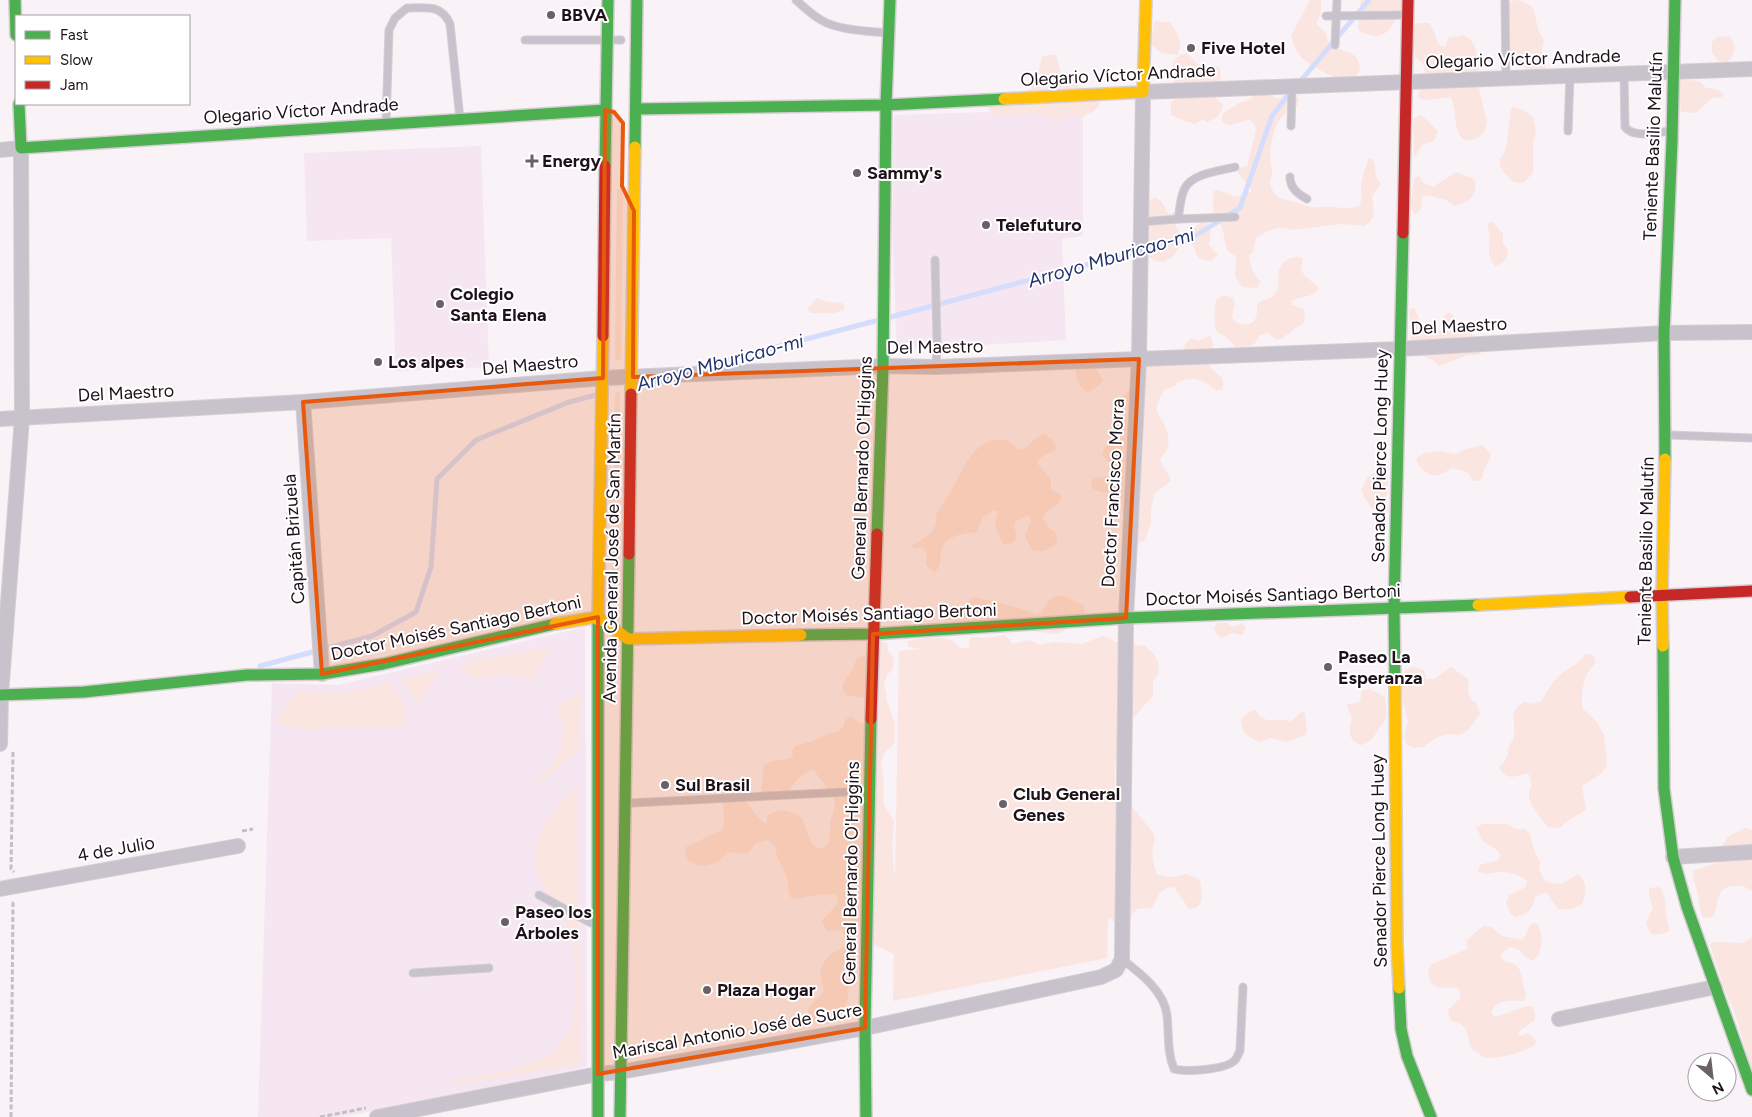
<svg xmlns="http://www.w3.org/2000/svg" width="1752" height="1117" font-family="Figtree,sans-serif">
<rect width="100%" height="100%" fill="#f9f2f7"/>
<g fill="#f6e6f1">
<path d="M1083 109V236L1062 239 1066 340 897 350 892 227 894 115Z"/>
<path d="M481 146 489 367 396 371 391 238 307 241 304 153Z"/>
<path d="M585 627 587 1067 342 1117H258L272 683 338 685Z"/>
</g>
<g fill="#fae5e0">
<path d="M1310 0H1321V13L1316 24 1325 32C1330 60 1361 42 1360 71 1356 75 1351 82 1344 82 1338 81 1306 62 1302 58 1296 52 1293 43 1291 36Z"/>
<path d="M1361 0H1405C1404 8 1401 11 1397 18 1389 30 1384 39 1369 35 1364 33 1362 33 1358 29Z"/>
<path d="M1513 0 1523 1 1533 8 1539 32 1544 40 1542 50 1546 66 1543 72 1531 74 1524 66H1517L1513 62V57L1507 48V7Z"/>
<path d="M1155 20 1162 22H1170C1176 32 1185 44 1177 55L1162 53 1150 44Z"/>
<path d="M1424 23H1429L1435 34 1438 44 1444 47 1446 46 1448 38 1464 35C1479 44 1474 52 1480 66L1476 76 1487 122C1485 135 1477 141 1464 140 1451 128 1459 111 1450 97L1429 100 1420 99 1418 95C1423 82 1432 65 1415 58L1413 24Z"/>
<path d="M1730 36C1737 45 1736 56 1726 62L1718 61 1712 52V42L1717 37Z"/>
<path d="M1187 53 1203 71 1206 72 1214 66 1220 68 1221 77 1216 87V99L1223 105C1221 114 1216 119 1207 122L1203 119 1195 124 1184 121 1171 115V102L1175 100 1174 81 1171 76 1173 65 1174 60 1180 55Z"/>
<path d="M1051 55H1056L1061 74 1073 76 1079 87 1100 98 1099 106 1094 111 1082 117 1072 113C1067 116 1063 119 1058 120 1050 121 1046 115 1039 114 1022 112 1004 122 989 110V105L1031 89V80L1038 74 1042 57Z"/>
<path d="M1687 80 1699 81 1706 88 1715 89 1724 94 1722 97 1712 98 1696 113 1681 112 1679 81Z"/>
<path d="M1256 91H1267L1273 97 1280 99 1286 94H1294L1299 99 1297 106 1287 109C1284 118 1277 120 1275 128 1273 136 1270 146 1270 154 1270 161 1272 167 1272 173 1272 177 1269 180 1270 184 1271 189 1275 194 1278 197 1284 201 1290 200 1296 202 1306 206 1311 208 1322 207 1331 206 1352 211 1359 205 1364 199 1360 193 1361 187 1362 177 1365 167 1369 158L1373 159C1377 169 1373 176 1381 184L1372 196C1373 210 1378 216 1365 226L1342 224 1291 230C1279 224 1267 231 1256 238L1253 252 1249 255C1250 267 1253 273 1261 282L1257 288 1242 287 1235 277 1236 257 1227 250 1222 227 1215 217 1213 208 1214 191 1219 190 1235 197 1251 192V189L1237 172 1239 168 1247 166 1256 130 1255 125 1250 120C1238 120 1230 131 1221 120L1224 113 1237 104 1251 99Z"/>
<path d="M1513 107 1524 110 1533 117 1536 131 1533 142V173L1524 182 1518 183 1512 181 1503 171 1500 166V160L1506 149 1511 110Z"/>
<path d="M1421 115 1438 131 1434 141 1422 145 1414 158 1413 119Z"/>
<path d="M1456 172 1474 179C1479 195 1469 202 1455 206L1446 200 1428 195 1422 197 1421 209 1416 214 1410 208 1414 178 1419 176 1422 182 1433 187Z"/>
<path d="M619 188 623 194 621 359 617 360 615 358 617 190Z"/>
<path d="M1155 198C1165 202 1163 206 1168 214L1175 213 1176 226 1180 234 1183 235 1190 232 1201 221 1208 223 1211 229 1209 245 1218 255 1211 261C1191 258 1200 255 1191 242L1180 247 1172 257 1164 262 1155 261 1145 254V208L1149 201Z"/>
<path d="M1493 222 1503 234V244L1508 250C1508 258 1503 264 1495 266 1488 257 1488 250 1490 239 1491 235 1487 229 1488 223Z"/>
<path d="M1299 257 1303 259 1301 269 1304 275 1319 288C1314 298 1300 296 1291 301L1292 305 1304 309 1305 318 1303 324C1292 328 1287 338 1277 340L1268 333 1260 335C1253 349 1250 346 1235 347 1232 344 1231 340 1227 338 1224 335 1220 335 1217 331 1213 326 1214 305 1217 299L1224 295 1233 298 1235 303 1232 317 1235 322C1253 329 1258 321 1257 304 1262 299 1263 301 1268 299 1278 296 1280 282 1278 274 1281 263 1287 257 1299 257Z"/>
<path d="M817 298 828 302 842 303 845 306 843 310 835 313H811L807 309Z"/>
<path d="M1414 308C1422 322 1421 335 1442 330L1445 326 1444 316 1448 313 1453 314 1456 330 1460 332 1471 333 1482 351 1478 355H1468L1439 366C1429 354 1421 359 1411 350L1409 309Z"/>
<path d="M1210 336 1213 344 1210 367C1217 376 1227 376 1222 389L1217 391C1202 379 1195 376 1177 382L1175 386 1165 389 1160 397 1156 410C1162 421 1173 436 1167 449 1165 453 1162 455 1160 459 1162 467 1170 474 1171 481L1155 493 1151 508V522L1145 540 1137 544 1131 538 1129 521 1122 512 1120 495 1098 491 1092 488 1091 482 1095 478 1114 476 1118 470 1116 464 1107 461 1102 455 1104 449 1117 435 1121 426V400L1131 387 1137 369 1183 351 1186 343 1192 338 1198 341Z"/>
<path d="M1079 366C1095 367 1096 366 1103 381L1098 386 1089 392C1081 391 1077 379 1075 372Z"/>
<path d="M617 392H620L619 621H612L615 394Z"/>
<path d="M1043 434C1050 437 1056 440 1056 449L1040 458 1037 463 1051 479V490L1060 494 1061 499C1056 507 1046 509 1043 517L1048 527 1056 533 1057 543C1050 549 1041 553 1032 550L1025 536 1031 520 1029 515 1016 521 1014 526C1016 533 1018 537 1013 543L1003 545 995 525 998 511 994 510 983 517 977 532C963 534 943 535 941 553 940 559 941 563 938 569L934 572 926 565C926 557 929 553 922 547L915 548 911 546C924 539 939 532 936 515 940 507 946 500 951 492 961 474 972 441 997 440 1000 440 1006 440 1008 441 1014 445 1017 452 1025 448 1028 447 1030 443 1033 441 1036 438 1040 436 1043 434Z"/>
<path d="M1483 445 1491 455C1489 464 1483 467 1483 477L1479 481H1474L1471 478 1468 472 1453 468C1448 470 1443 474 1438 475 1428 477 1419 468 1416 459L1424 453 1440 451 1456 454 1466 449Z"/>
<path d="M1388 463V492L1385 499 1389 507 1387 514 1380 515C1369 508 1367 500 1361 491L1367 478Z"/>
<path d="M1056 596H1064L1084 606 1085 612 1064 631 1056 634 944 620 950 608H964L970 599 974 597C995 603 1016 605 1037 615 1045 610 1046 600 1056 596Z"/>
<path d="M1217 623H1227L1233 627 1243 623 1246 628 1242 635 1232 633 1222 638 1218 635 1214 629Z"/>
<path d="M1005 635 1013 644 1030 640 1039 645 1055 642 1082 644 1103 636 1116 642 1141 646 1144 645 1154 654 1158 662 1159 672 1153 682V696L1133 718 1130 749H1120L1115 766V790L1134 809 1154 834C1155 840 1154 842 1153 848 1151 856 1154 866 1157 874L1163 876 1173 877 1187 874 1200 880C1201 892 1207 908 1189 909L1174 887C1160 887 1157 898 1152 908 1133 909 1136 907 1128 925L1120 928 1111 919 1108 918 1107 958 893 1001 894 954 873 944 859 926 855 936 857 947 854 969 849 986 847 1003 832 1023 818 1025C797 1009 814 1004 824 991L820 970C822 966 825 960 829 956 836 949 844 951 847 939L841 930 827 931 822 921 838 903 837 897 834 894C827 894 819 894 812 896 804 897 800 900 791 898L789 893 787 878 777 856 775 846 768 840 756 843 749 852 744 854 728 852C723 856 720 861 715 863 701 869 682 865 686 847L722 830 724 825 723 792 728 789C748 796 751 814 766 824L768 815C781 807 790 811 802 818 809 830 806 845 821 849 825 847 828 845 829 841 831 834 830 828 830 822 832 814 837 806 834 799 829 788 820 780 814 770 800 773 796 781 788 792L763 795 761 790 764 765C774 759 788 761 793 756L792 751 795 746 813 741 830 733 838 732 843 727 844 722 847 718 852 717 860 723 868 724 867 699 846 695C838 683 847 680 852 670 854 667 855 662 857 658L871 653 882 641 887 643 888 651 894 657 893 669 887 675 884 686 886 691 887 701 895 724 894 744 884 753 881 763 884 783 883 793 884 805 894 821 892 848 895 879 899 651 924 649 909 647 907 641C923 639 949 633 960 648H971L969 646V641L972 637 988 638Z"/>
<path d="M551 646 533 681C513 673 498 673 478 680L459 669 469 662Z"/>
<path d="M1585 654 1593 655 1596 662 1586 675 1582 691V708L1596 721 1604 735 1607 765 1602 773 1582 786 1586 809C1577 817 1567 819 1560 828L1548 827C1543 821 1529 804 1529 796 1529 785 1535 786 1528 773 1514 777 1507 781 1499 767 1507 760 1507 758 1509 747 1510 743 1513 741 1514 737 1516 721 1508 712 1524 702L1532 704 1542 701C1548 689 1555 677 1567 670 1575 664 1580 663 1585 654Z"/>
<path d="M1412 667 1424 670 1426 679H1434L1451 667 1468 679 1469 682 1468 692 1473 702H1476L1480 714 1467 731 1459 735 1448 734 1437 737 1423 747 1414 748 1406 744 1404 737 1408 721 1403 702 1401 680 1405 670Z"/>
<path d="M439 671 419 705 400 680Z"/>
<path d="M389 683 407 707 402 726 311 729 274 723 298 691 338 694Z"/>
<path d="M1370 689 1385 697 1387 717 1372 739 1362 745C1347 741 1349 729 1352 717L1347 707 1348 704 1360 702 1362 691Z"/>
<path d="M581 694 579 749 544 780 534 783C559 765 572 735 556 705Z"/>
<path d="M1253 710 1256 711 1260 717 1267 720H1287L1290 722 1302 712 1305 713 1307 732 1306 735 1287 742 1270 738 1261 742C1247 738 1241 732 1241 718Z"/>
<path d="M577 786 580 1060 577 1064 453 1085 456 1080C488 1075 552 1067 568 1034 576 1019 576 1002 576 986 576 963 574 940 564 920 553 897 534 883 535 856 536 828 558 804 577 786Z"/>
<path d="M1483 824H1507L1516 829H1525L1530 834 1534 850 1540 862 1539 869 1545 881 1551 883 1562 884 1578 874C1588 883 1586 892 1582 904L1572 909H1558L1546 892 1535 897C1532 910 1529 913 1516 917L1511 914 1506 903 1509 895 1526 887 1527 881C1520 875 1511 872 1501 872 1492 872 1487 876 1478 871L1480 865 1499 860 1500 854 1497 850 1483 841 1476 827Z"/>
<path d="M1745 828 1752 830V891C1745 886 1741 885 1733 886 1714 888 1720 904 1713 917L1703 918C1699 910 1700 903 1698 895 1696 886 1693 880 1693 871L1724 860 1723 844 1729 836Z"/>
<path d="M1659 887C1668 898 1664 906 1667 919 1668 923 1669 926 1669 931L1665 933 1654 935 1650 932 1646 923 1653 908 1649 893V888Z"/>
<path d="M1532 923 1538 924C1543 936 1544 954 1532 961L1523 955 1520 950 1510 947 1501 954V959C1506 963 1511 962 1516 965 1522 969 1524 989 1526 996L1523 1001C1511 1000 1497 999 1491 1012L1495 1017 1499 1016 1526 1006H1531L1534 1010 1535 1020 1518 1032 1519 1036 1529 1033 1536 1041 1534 1046C1519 1053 1498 1060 1482 1057L1478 1052C1466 1049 1471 1036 1464 1027 1460 1022 1455 1023 1450 1020L1448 1010 1460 998V991L1457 988C1441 987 1430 992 1428 970L1432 964 1467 949V940L1483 926 1491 927 1502 936 1523 940 1529 927Z"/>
<path d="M1752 935V1071L1734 1010 1725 991 1710 944 1715 942 1743 943 1751 938Z"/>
</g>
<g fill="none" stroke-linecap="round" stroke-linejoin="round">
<g stroke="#d4ddfb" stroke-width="5">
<path d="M1298 84 1369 0"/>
<path d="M887 318 1195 236 1240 208 1272 116 1292 90"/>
<path d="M696 368 879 320"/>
<path d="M260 666 372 636 416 612 431 567 437 479 476 440 569 402 596 395"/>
</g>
<g stroke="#d5cfd3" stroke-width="9">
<g id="lane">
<path d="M796 0C804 7 812 15 821 20 837 30 867 31 886 33"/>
<path d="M1505 0 1506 78"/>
<path d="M1326 16 1407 15"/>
<path d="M525 40H621"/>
<path d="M1335 45 1337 0"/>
<path d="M1624 74 1625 127C1634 139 1657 132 1671 131"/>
<path d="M386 123 389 30 395 18 407 8C427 8 441 4 450 24L460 119"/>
<path d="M1291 126 1292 87"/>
<path d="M1568 131 1570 75"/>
<path d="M1290 177C1290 188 1298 194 1307 199"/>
<path d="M1178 219C1180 210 1180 196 1185 188 1193 173 1220 171 1235 167"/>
<path d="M1140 222 1178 219 1235 217"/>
<path d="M935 260 937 342 936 367"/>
<path d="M1669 435 1752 438"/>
<path d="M631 803 867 791"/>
<path d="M539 895 591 923"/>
<path d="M1122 959C1140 973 1164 991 1167 1015 1169 1034 1167 1052 1174 1069 1186 1072 1224 1070 1234 1061 1237 1059 1238 1054 1240 1051L1243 987"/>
<path d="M413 973 489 968"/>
</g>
</g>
<g stroke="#d5cfd3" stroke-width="16">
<g id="street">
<path d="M0 150 21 148 22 418 1 695 0 744"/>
<path d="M303 402 322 674"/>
<path d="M0 419 303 402 603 378 883 366 936 367 1139 359 1400 349 1664 333 1752 332"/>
<path d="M1673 857 1752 852"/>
<path d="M0 889 238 846"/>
<path d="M1559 1019 1715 987"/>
<path d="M377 1117 598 1074 620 1072 865 1028 1101 977 1116 970 1122 959 1126 618 1139 359 1143 92 1752 69"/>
</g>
</g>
<g stroke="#d5cfd3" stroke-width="14">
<g id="fast">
<path d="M15 0 16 35"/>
<path d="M19 104 21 148 605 110"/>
<path d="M636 109 886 105 1004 99"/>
<path d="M635 147 637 0"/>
<path d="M605 166 608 0"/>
<path d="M1665 459 1664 333 1672 140 1675 0"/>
<path d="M877 534 883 366 886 105 890 0"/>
<path d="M598 620V1117"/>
<path d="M801 635 873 634 1126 618 1478 605"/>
<path d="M1663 646 1664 789 1673 857 1687 907 1752 1090"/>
<path d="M1395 684 1394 609 1403 233"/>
<path d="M0 695 84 692 247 675 322 674 383 664 555 624"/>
<path d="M1399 988 1401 1029 1407 1056 1431 1117"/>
<path d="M620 1117 629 554"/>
<path d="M866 1117 865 1028 871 719"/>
</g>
</g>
<g stroke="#d5cfd3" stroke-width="14">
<g id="slow">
<path d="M1004 99 1143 92 1146 0"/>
<path d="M631 394 635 147"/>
<path d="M1478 605 1630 597"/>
<path d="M598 620 603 336"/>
<path d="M555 624 598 617 628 639 801 635"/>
<path d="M1663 646 1662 596 1665 459"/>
<path d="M1395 684 1397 944 1399 988"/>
</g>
</g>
<g stroke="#d5cfd3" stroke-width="14">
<g id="jam">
<path d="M1403 233 1408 0"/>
<path d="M603 336 605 166"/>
<path d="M629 554 631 394"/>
<path d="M1630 597 1752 591"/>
<path d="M871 719 877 534"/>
</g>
</g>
<g stroke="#c3c0c5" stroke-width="3" stroke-dasharray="5 2.5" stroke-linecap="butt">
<path d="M13 752 11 869 14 872"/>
<path d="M242 831 253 829"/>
<path d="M11 1117 13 903 15 901"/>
<path d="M320 1117 366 1108"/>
</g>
<use href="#lane" stroke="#c7c2cb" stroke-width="7"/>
<use href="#street" stroke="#c7c2cb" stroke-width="14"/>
<use href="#fast" stroke="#4caf50" stroke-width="11"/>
<use href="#slow" stroke="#ffc107" stroke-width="11"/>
<use href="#jam" stroke="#c62828" stroke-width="11"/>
</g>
<path fill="#e8590c" fill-opacity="0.2" stroke="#e8590c" stroke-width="4" stroke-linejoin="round" d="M605 110 614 112 623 123 622 186 634 211 633 377 1139 359 1126 618 873 634 865 1028 598 1074V617L322 674 303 402 603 378Z"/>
<g fill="#6a6067" stroke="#fff" stroke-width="2">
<circle cx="551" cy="15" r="5"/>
<circle cx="1191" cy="48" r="5"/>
<path d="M529.5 153.5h5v5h5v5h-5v5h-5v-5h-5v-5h5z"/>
<circle cx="857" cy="173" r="5"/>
<circle cx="986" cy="225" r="5"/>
<circle cx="440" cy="304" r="5"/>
<circle cx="378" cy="362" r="5"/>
<circle cx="1328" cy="667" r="5"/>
<circle cx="665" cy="785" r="5"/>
<circle cx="1003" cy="804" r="5"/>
<circle cx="505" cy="922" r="5"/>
<circle cx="707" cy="990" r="5"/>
</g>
<g text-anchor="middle" stroke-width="4" stroke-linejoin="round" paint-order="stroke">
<g font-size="18" font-weight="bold" fill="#1d121a" stroke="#fff" text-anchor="start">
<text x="561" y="21">BBVA</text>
<text x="1201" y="54">Five Hotel</text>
<text x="542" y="167">Energy</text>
<text x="867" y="179">Sammy's</text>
<text x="996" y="231">Telefuturo</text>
<text x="450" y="300">Colegio<tspan x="450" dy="21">Santa Elena</tspan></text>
<text x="388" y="368">Los alpes</text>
<text x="1338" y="663">Paseo La<tspan x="1338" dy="21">Esperanza</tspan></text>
<text x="675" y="791">Sul Brasil</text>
<text x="1013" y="800">Club General<tspan x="1013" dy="21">Genes</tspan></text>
<text x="515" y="918">Paseo los<tspan x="515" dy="21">Árboles</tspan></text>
<text x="717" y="996">Plaza Hogar</text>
</g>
<g font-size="18" fill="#1d121a" stroke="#fff">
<text transform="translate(1523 59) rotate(-2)" y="6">Olegario Víctor Andrade</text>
<text transform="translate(1118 75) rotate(-3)" y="6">Olegario Víctor Andrade</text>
<text transform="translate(301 111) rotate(-4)" y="6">Olegario Víctor Andrade</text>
<text transform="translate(1653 146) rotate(-88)" y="6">Teniente Basilio Malutín</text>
<text transform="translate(1459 326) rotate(-3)" y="6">Del Maestro</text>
<text transform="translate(935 347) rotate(-1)" y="6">Del Maestro</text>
<text transform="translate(530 365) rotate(-5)" y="6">Del Maestro</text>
<text transform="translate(126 393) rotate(-3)" y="6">Del Maestro</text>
<text transform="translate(1380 456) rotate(-89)" y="6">Senador Pierce Long Huey</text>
<text transform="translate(862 468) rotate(-88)" y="6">General Bernardo O'Higgins</text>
<text transform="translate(1113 493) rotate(-87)" y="6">Doctor Francisco Morra</text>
<text transform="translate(294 539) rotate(-94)" y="6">Capitán Brizuela</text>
<text transform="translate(1646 551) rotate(-89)" y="6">Teniente Basilio Malutín</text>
<text transform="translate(612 558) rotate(-89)" y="6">Avenida General José de San Martín</text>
<text transform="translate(1273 595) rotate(-2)" y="6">Doctor Moisés Santiago Bertoni</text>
<text transform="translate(869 614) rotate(-2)" y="6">Doctor Moisés Santiago Bertoni</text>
<text transform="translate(456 628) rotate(-12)" y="6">Doctor Moisés Santiago Bertoni</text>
<text transform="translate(116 849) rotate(-10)" y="6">4 de Julio</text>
<text transform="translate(1379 861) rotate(-91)" y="6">Senador Pierce Long Huey</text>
<text transform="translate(851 873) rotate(-89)" y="6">General Bernardo O'Higgins</text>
<text transform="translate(737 1031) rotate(-10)" y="6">Mariscal Antonio José de Sucre</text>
</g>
<g font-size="19" font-style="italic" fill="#24336e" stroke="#fff">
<text transform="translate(1111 257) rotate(-16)" y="7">Arroyo Mburicao-mi</text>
<text transform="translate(720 362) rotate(-15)" y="7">Arroyo Mburicao-mi</text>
</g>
</g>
<rect x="15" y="15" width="175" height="90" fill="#ffffff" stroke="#a5a0a3"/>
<rect x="25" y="31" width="25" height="8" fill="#4caf50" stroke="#a5a0a3"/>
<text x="60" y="40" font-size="15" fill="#1d121a">Fast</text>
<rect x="25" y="56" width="25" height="8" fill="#ffc107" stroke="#a5a0a3"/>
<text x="60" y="65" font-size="15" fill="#1d121a">Slow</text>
<rect x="25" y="81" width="25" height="8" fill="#c62828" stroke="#a5a0a3"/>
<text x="60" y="90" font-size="15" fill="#1d121a">Jam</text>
<g transform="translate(1712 1077) rotate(152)"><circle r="24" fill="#ffffff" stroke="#a5a0a3"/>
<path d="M0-4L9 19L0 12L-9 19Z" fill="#6a6067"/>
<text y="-8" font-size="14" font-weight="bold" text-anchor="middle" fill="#1d121a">N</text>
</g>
</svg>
